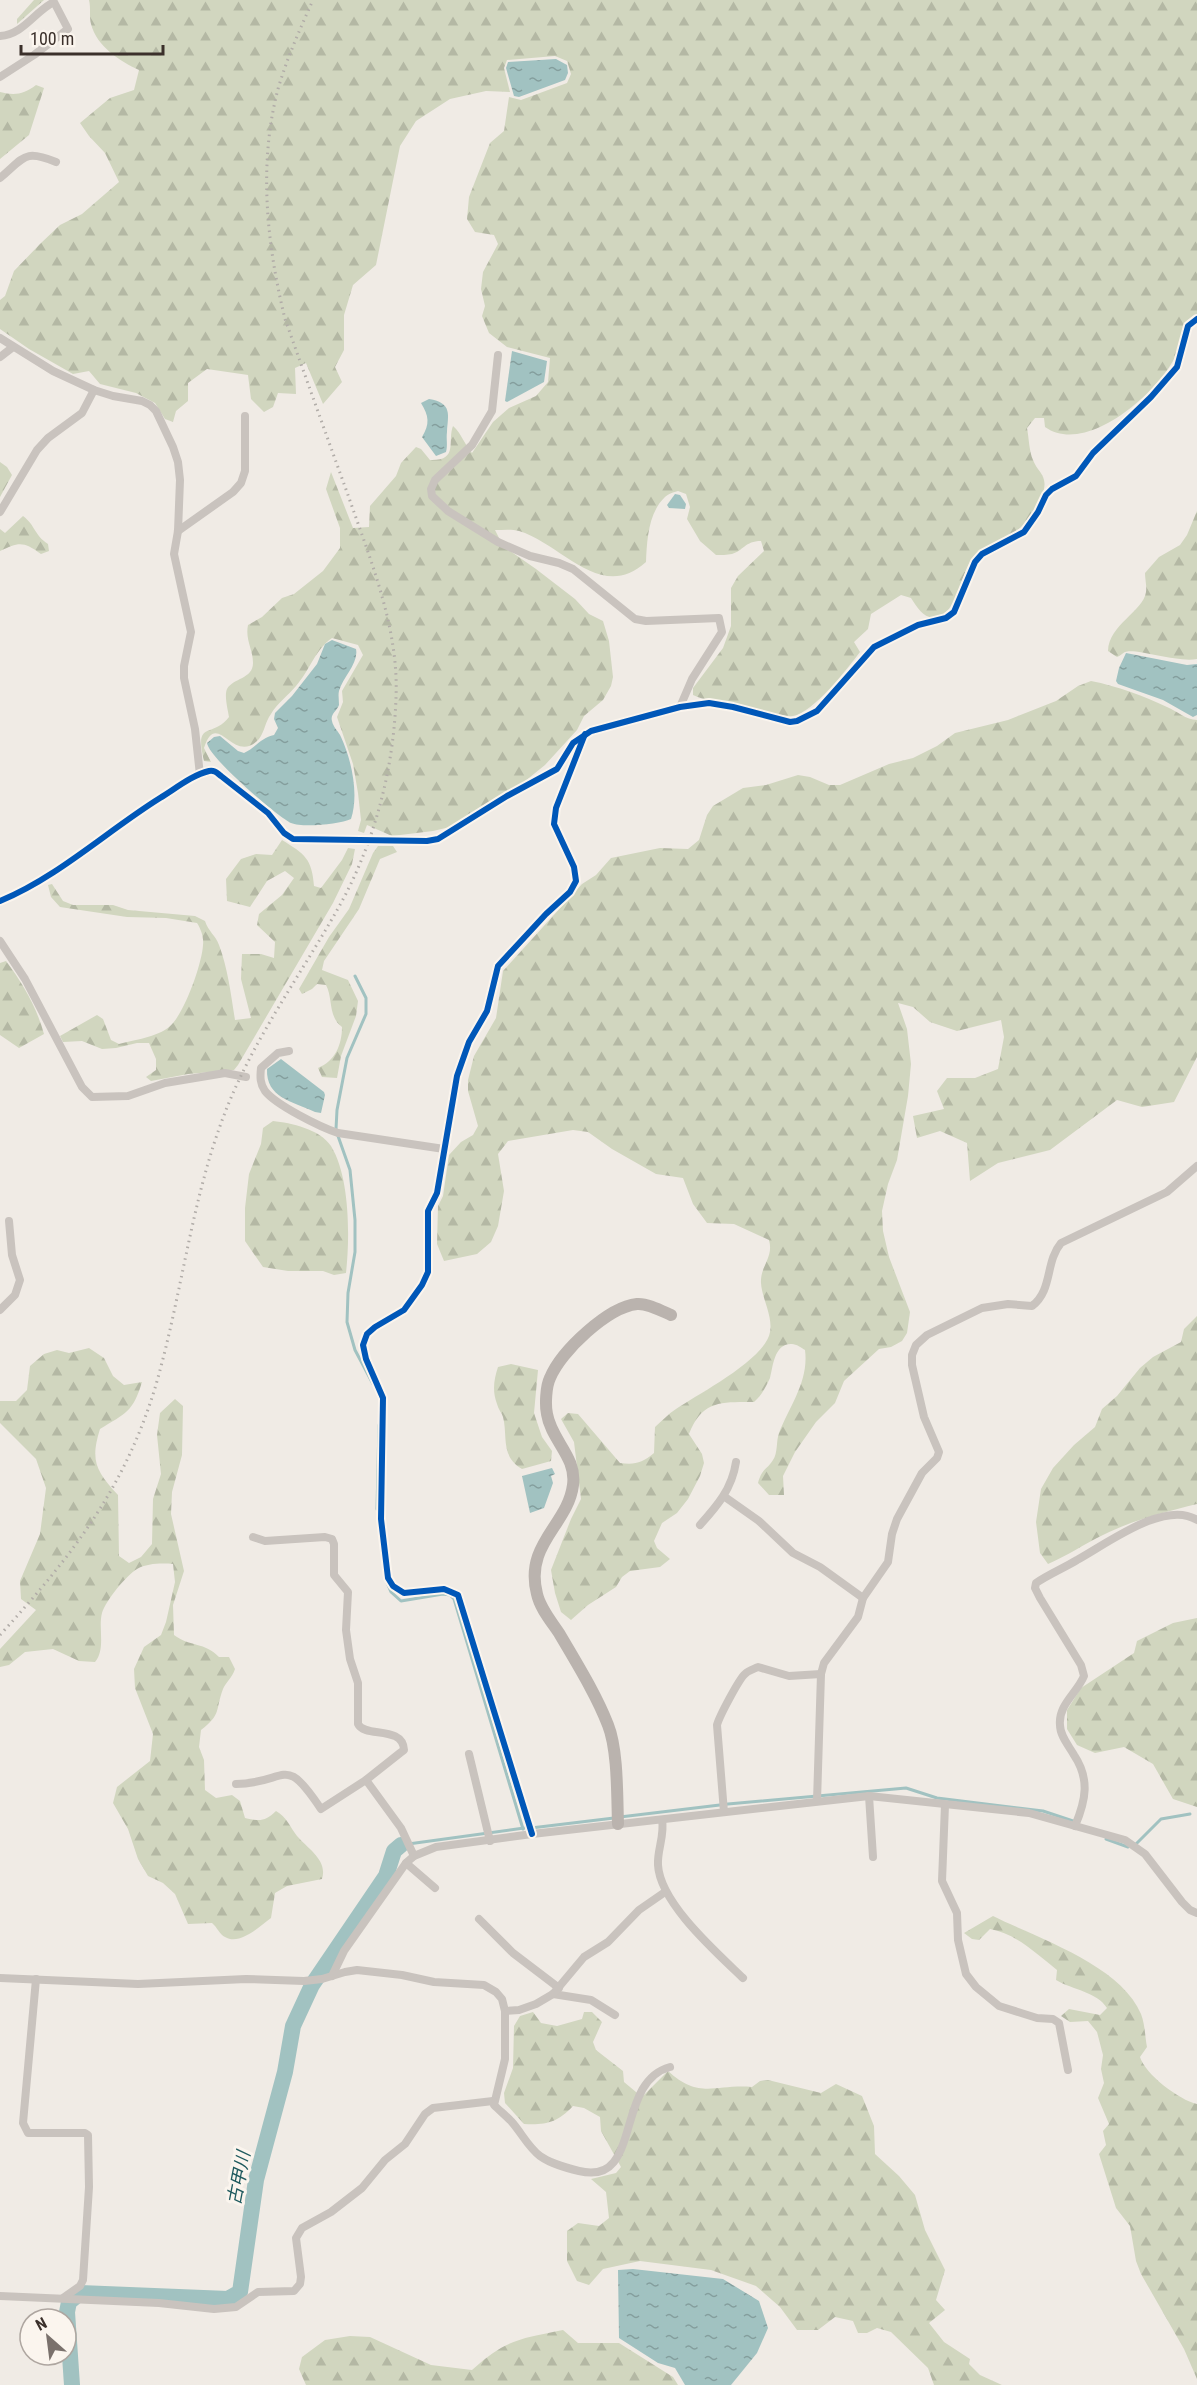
<svg xmlns="http://www.w3.org/2000/svg" width="1197" height="2385" font-family="'Roboto Condensed','Noto Sans JP',sans-serif">
<defs>
<pattern id="forest-firs" width="22" height="20" patternUnits="userSpaceOnUse" patternTransform="scale(1.5)"><rect width="22" height="20" fill="#d1d6bf"/><path d="M5 1l3.5 6h-7zM16 11l3.5 6h-7z" fill="#b4b8a4"/></pattern>
<pattern id="water-ripples" width="26" height="14" patternUnits="userSpaceOnUse" patternTransform="scale(1.5)"><rect width="26" height="14" fill="#a1c2c1"/><path d="M2 4q2-2 4 0t4 0M15 11q2-2 4 0t4 0" fill="none" stroke="#849e9d"/></pattern>
</defs>
<rect width="100%" height="100%" fill="#f0ebe5"/>
<g fill="url(#forest-firs)">
<path d="M34 0H44L17 24V19Z"/>
<path d="M89 0H1197V314C1182 326 1182 343 1174 359 1156 394 1086 456 1045 427L1044 418H1035L1027 428C1029 438 1029 451 1033 460 1037 471 1047 475 1044 489 1039 510 1024 528 1005 539 996 545 984 546 976 554 961 569 960 604 943 614 927 624 919 610 911 598L901 595 871 614 868 629 854 642 860 652C848 668 813 713 793 716 782 718 750 707 738 704 723 701 707 702 693 695V688L723 648 731 626V588L738 576 764 551 761 541C745 541 743 551 732 554 727 555 721 555 716 555L700 541 687 519 690 507 686 494 678 491C674 492 668 494 665 497 648 513 647 541 646 562 601 603 562 544 519 531 512 529 503 530 495 530L503 546 536 569 575 599 589 614 603 621 609 641 613 677 611 686 603 700 584 716 577 730 545 765 514 790 486 804 450 827 433 831 392 836 367 825 364 833 358 831 361 820 358 793 353 764 337 717 343 702 342 691 363 655 358 645 332 638C315 650 310 670 296 686 288 696 277 703 271 714 265 722 265 731 259 739 233 767 217 707 204 748L211 762 204 761C194 719 212 739 229 717 228 710 224 696 227 689 233 678 253 679 253 663 253 649 245 640 248 625L262 617 282 598 294 594 323 571 340 548V528L326 489 331 472 353 528 369 527 370 506 396 476 401 463 416 447 421 449 430 460C459 461 447 441 453 426 462 434 464 444 472 453L493 422 509 408 536 396 548 382 550 358 507 347 489 333 482 316 485 306 481 289 483 272 498 244 494 235 475 232 467 219 469 197 490 143 504 131 509 97 521 100 567 83 571 74 567 61 555 56 507 60 504 68 510 92 486 91 450 99 416 121 400 146 376 265 353 285 344 315V350L335 367 342 382 323 404 306 363 295 368 296 394 278 393 273 407 264 412 251 399 248 375 207 369 188 383V401L176 411 173 422 165 419 155 403 136 393 100 384 89 371 73 374 29 349 0 329V300L5 296 14 271 40 244 60 225 82 214 119 182 105 153 89 136 80 123 110 98 134 90 139 70C120 61 97 47 91 24 89 17 91 8 89 0Z"/>
<path d="M36 85 44 88 29 135 0 159V92C15 96 24 94 36 85Z"/>
<path d="M0 462 7 467 12 475 0 497Z"/>
<path d="M1197 511V659C1178 663 1136 648 1125 652 1123 653 1120 656 1117 657L1108 651C1109 624 1143 612 1146 592 1147 587 1145 579 1145 573L1159 557 1180 545 1187 535Z"/>
<path d="M23 516C36 526 34 535 48 544L49 551 41 554C23 541 19 542 0 551V529L5 533Z"/>
<path d="M1091 681C1117 686 1144 696 1167 707 1177 711 1186 720 1197 720V1057L1174 1102 1142 1107 1117 1100 1050 1150 998 1163 970 1181 967 1143 940 1131 917 1138 913 1116 944 1109 937 1091 947 1078H975L998 1069 1004 1037 1001 1020 957 1031 930 1022 913 1007 898 1003 907 1029 911 1064 908 1096 897 1160 888 1184 882 1211 883 1231 889 1257 910 1312 907 1333 902 1341 891 1347 879 1349 844 1381 835 1403 816 1422 795 1452 783 1476 784 1495H769L758 1483C762 1468 766 1471 773 1460 778 1453 776 1441 779 1433 790 1405 809 1381 805 1350 802 1348 796 1344 792 1344 774 1343 773 1367 770 1378 766 1387 761 1396 754 1402 722 1402 702 1400 689 1434L702 1454 704 1463 700 1476 688 1499 677 1513 662 1523 654 1541 657 1548 670 1559 660 1567 630 1571 622 1577 616 1587 588 1605 571 1620 561 1612 555 1593 551 1570 571 1519 581 1499 574 1442 561 1419 568 1413 578 1414 620 1463C635 1465 642 1463 654 1453L655 1427C662 1421 668 1414 676 1409 698 1394 766 1359 770 1332 773 1316 762 1299 761 1283 760 1266 774 1258 769 1240L734 1224 707 1223 693 1204 683 1178 656 1174 612 1149 588 1132 573 1130 508 1141 498 1154 504 1191 498 1226 491 1242 477 1254 444 1261 437 1244 438 1206 443 1196 449 1155 461 1142 473 1135 478 1126 468 1091V1080L474 1056 496 1018 503 971 582 884 596 875 611 858 660 848 688 849 699 840 707 815 713 806 743 788 766 785 798 775 810 777 829 785H840L889 764 913 758 937 746 955 733 1008 720 1056 701 1078 686Z"/>
<path d="M282 840C305 854 312 859 314 886L321 888 342 860 348 848 355 849 352 864 333 903 238 1065 234 1070 188 1074 151 1081 146 1077 156 1070V1059L149 1043H137L116 1048 102 1049 82 1041 63 1042 60 1036 97 1015 103 1019 111 1040 119 1044C134 1040 157 1037 169 1027 184 1015 202 964 203 945 204 938 201 929 197 923L166 918 127 917 60 907 51 897 48 885 52 884 63 901 73 905H113L128 910 195 916 205 921C208 931 216 936 219 945 228 969 231 995 235 1020L251 1018 241 979 242 954H261L274 958 275 942 257 925 259 914 282 895 294 878 285 871 267 881 250 907 227 901 226 879 241 859 256 854 272 855Z"/>
<path d="M378 846H393L397 852 380 859 359 909 324 961 322 970 348 980 358 1001 356 1016 341 1056 337 1078 322 1077 318 1068C335 1061 342 1045 342 1027 328 1017 333 998 326 985L317 984 312 989 302 994 299 989 329 937 349 909 373 853Z"/>
<path d="M6 961C22 982 37 1008 44 1034L19 1048 0 1035V963Z"/>
<path d="M273 1121C291 1123 320 1129 331 1146 350 1177 350 1237 346 1273L334 1275 323 1271H288L263 1267 245 1241V1208L249 1174 261 1144 263 1128Z"/>
<path d="M1197 1316V1504C1165 1512 1133 1520 1103 1535 1084 1544 1067 1556 1048 1564L1040 1553 1036 1522 1041 1489 1053 1468 1074 1445 1095 1427 1102 1409 1117 1396 1140 1368 1153 1357 1181 1342 1184 1329Z"/>
<path d="M89 1348 104 1358 113 1376 124 1385 142 1382C133 1412 126 1413 100 1429 90 1461 96 1471 118 1495L119 1556 129 1563 141 1557 152 1544 153 1499 161 1474 157 1435 160 1413 175 1399 183 1406 182 1455 172 1492 171 1514 184 1571 173 1605 174 1635C190 1647 205 1642 219 1657H229L235 1669C232 1678 226 1682 223 1689 215 1710 222 1714 201 1730L199 1747 204 1760 205 1790 216 1798 232 1795 240 1801 245 1818C259 1821 265 1822 276 1811 287 1817 290 1827 297 1836 308 1849 328 1860 322 1879L287 1886 275 1893 271 1918C260 1926 240 1946 225 1937 220 1935 217 1927 212 1923L188 1924 175 1894 163 1883 148 1876 138 1859 128 1829 113 1803 117 1787 150 1761 153 1734 135 1688 134 1669 144 1647 161 1635 166 1622 175 1582 173 1564C163 1563 147 1563 137 1569 126 1576 106 1600 102 1613 98 1628 106 1649 95 1662L79 1661 53 1649 25 1652 9 1665 0 1667V1649L36 1610 21 1599 20 1581 40 1534 46 1488 36 1459 0 1423V1401H16L27 1390 30 1366 44 1354 57 1350 69 1353Z"/>
<path d="M511 1364 538 1370 534 1413 542 1437 552 1451 551 1461 522 1469C500 1456 508 1436 503 1417 502 1413 498 1409 497 1404 492 1391 494 1379 498 1367Z"/>
<path d="M1197 1618V1807L1173 1799 1153 1764 1124 1747 1095 1753 1077 1745 1067 1729V1710L1081 1688 1134 1653 1137 1641 1173 1623Z"/>
<path d="M993 1916C1037 1938 1121 1965 1141 2014 1145 2024 1145 2037 1147 2047L1140 2057C1145 2074 1179 2100 1197 2104V2379L1184 2349 1141 2274 1136 2261 1130 2226 1116 2208 1099 2154 1106 2145 1103 2131 1109 2124 1098 2098 1104 2083 1101 2069 1103 2055 1097 2032 1088 2021 1070 2022 1061 2016 1069 2009 1100 2015 1107 2008C1097 1992 1073 1990 1056 1980L1057 1970C1037 1954 1015 1933 990 1929L979 1940 972 1939 964 1933Z"/>
<path d="M533 2012 541 2023 557 2026 582 2019 584 2012H592L602 2022 593 2042 596 2050 623 2071 624 2082 642 2097 668 2071C700 2100 714 2084 752 2087L760 2081 768 2080 821 2093 836 2084 862 2096 874 2126 875 2154 899 2176 915 2195 925 2230 945 2270 936 2300 945 2310 929 2323 944 2342 970 2359 969 2364 980 2375 1002 2385H934L928 2368 891 2332 877 2328 867 2333H858L853 2321 835 2317 818 2330H797L780 2307 756 2286 711 2270 640 2261 603 2269 589 2285 577 2281 567 2261V2231L578 2223 599 2226 609 2218 606 2192 591 2179 616 2173 621 2167 601 2131 600 2117 584 2108 573 2106C557 2123 546 2125 524 2124L505 2103 504 2093 513 2068 514 2026 520 2016Z"/>
<path d="M563 2330 578 2343H619L673 2377 678 2385H306L299 2369 302 2357 325 2340 350 2336 370 2337 431 2365 472 2370C506 2339 520 2339 563 2330Z"/>
</g>
<g fill="url(#water-ripples)">
<path d="M556 59 567 65 568 73 565 80 519 97 514 96 506 68 508 62Z"/>
<path d="M512 351 547 361 544 382 507 402 505 401Z"/>
<path d="M429 399C453 403 448 415 447 432 446 439 448 445 446 452L436 456 422 437C430 424 429 416 421 403Z"/>
<path d="M675 494 680 495 686 504 685 509 669 508 667 505Z"/>
<path d="M332 640 356 649C359 663 343 677 339 691 338 695 339 700 339 705 337 711 330 714 332 721 333 727 339 732 341 737 352 761 359 795 351 819 340 824 303 828 291 823 277 816 209 758 207 743L214 737 220 736 238 751 244 753C255 748 262 737 274 735L278 728 274 719 275 713 292 696 317 664 325 644Z"/>
<path d="M1126 653 1187 665 1197 664V715L1193 717 1163 700 1118 684 1116 681 1119 668Z"/>
<path d="M281 1059 324 1092 325 1095 321 1113 315 1112C292 1101 266 1098 267 1069Z"/>
<path d="M552 1468 555 1474 551 1476 553 1483 544 1508 530 1513 522 1476Z"/>
<path d="M633 2269 723 2279 759 2301 768 2328 757 2353 731 2385H685L675 2368 658 2363 619 2338 618 2270Z"/>
</g>
<g fill="none" stroke-linecap="round" stroke-linejoin="round">
<g stroke="#a1c2c1" stroke-width="3">
<path d="M336 1129 337 1110 347 1058 366 1014V998L355 976"/>
<path d="M338 1136 350 1170 355 1220V1252L348 1293 347 1322 355 1350 373 1384"/>
<path d="M377 1509 379 1425"/>
<path d="M385 1578 391 1592 401 1601 443 1594 450 1595 454 1599 523 1829"/>
<path d="M620 1817 728 1804 906 1788 937 1798 1043 1811 1076 1822"/>
<path d="M531 1828 614 1818"/>
<path d="M1106 1839 1128 1847"/>
<path d="M401 1845 524 1828"/>
<path d="M1134 1846 1161 1819 1190 1814"/>
</g>
<path stroke="#a1c2c1" stroke-width="16" d="M72 2385 67 2312 69 2302 80 2293 228 2299 240 2292 256 2180 285 2072 293 2026 312 1985 386 1876 394 1851 401 1845"/>
<g stroke="#c9c3be" stroke-width="8">
<path d="M0 36C24 34 34 12 54 2L68 29 34 55 0 77"/>
<path d="M0 178C25 157 24 149 56 162"/>
<path d="M0 338 53 371 94 390 113 396 142 401 150 405 156 411 173 447 178 462 180 480 178 531 174 554 191 632 184 666V678L195 729 200 775"/>
<path d="M498 355 492 411 472 445 435 480 431 489 432 496 448 511 498 542 530 556 559 563 573 569 635 619 646 621 719 618 722 632 692 679 680 707"/>
<path d="M0 357 13 347"/>
<path d="M0 512 37 450 48 438 82 413 94 390"/>
<path d="M178 531 233 492 241 483 245 471V416"/>
<path d="M0 901C58 877 107 831 160 798 175 789 192 775 209 771 215 770 217 773 221 776L268 813 284 833 293 839 427 841 438 839 507 796 557 769 573 743 591 731 680 707 709 703 733 707 790 722 797 721 817 711 874 647 918 625 946 618 954 612 975 562 982 554 1024 532 1038 512 1046 495 1052 489 1076 476 1093 453 1151 397 1177 367 1188 326 1197 319"/>
<path d="M0 941 25 979 82 1087 92 1097 128 1096 165 1083 225 1073 246 1077"/>
<path d="M289 1051 278 1053 261 1068C260 1077 260 1084 265 1091 276 1105 320 1127 338 1133L444 1149"/>
<path d="M0 1310 15 1295 20 1280 12 1255 9 1221"/>
<path d="M725 1497 759 1521 793 1553 820 1567 863 1598"/>
<path d="M700 1525C717 1506 732 1489 736 1462"/>
<path d="M253 1537 265 1541 325 1537 332 1539 334 1544V1575L348 1592 346 1630 350 1659 358 1683V1724C364 1738 403 1725 404 1750L400 1753 366 1780 401 1828 414 1856"/>
<path d="M469 1754 490 1841"/>
<path d="M236 1784C289 1783 283 1752 321 1809L366 1780"/>
<path d="M869 1796 873 1857"/>
<path d="M817 1801 821 1674 824 1663 858 1617 863 1598 888 1562 892 1534 897 1519 922 1473 937 1458 939 1452 924 1417 912 1365V1355L916 1345 927 1335 982 1308 1008 1304 1032 1306C1053 1290 1045 1262 1061 1243L1167 1192 1197 1166"/>
<path d="M945 1805 942 1881 957 1913 958 1940 966 1974 976 1987 999 2006 1037 2018 1053 2019 1059 2023 1068 2070"/>
<path d="M724 1812 717 1725C719 1717 739 1679 745 1674 749 1670 754 1669 758 1667L789 1676 821 1674"/>
<path d="M662 1820C665 1835 657 1850 658 1865 660 1903 716 1952 743 1978"/>
<path d="M1075 1826C1086 1800 1090 1779 1074 1755 1069 1746 1060 1736 1060 1725 1058 1705 1077 1693 1084 1676L1081 1665 1040 1598 1035 1588 1036 1583C1049 1574 1064 1568 1077 1560 1105 1545 1165 1499 1197 1520"/>
<path d="M532 1834 458 1595 444 1589 404 1593 393 1586 388 1578 381 1519 383 1398 366 1359 363 1345 367 1334 375 1327 404 1310 422 1285 428 1272V1211L437 1193 457 1076 469 1042 487 1011 498 966 546 914 570 892 576 881 574 867 554 824 556 808 585 734"/>
<path d="M406 1863 435 1888"/>
<path d="M479 1919 513 1953 559 1988"/>
<path d="M332 1976 344 1951 406 1863 414 1856 436 1847 532 1834 869 1796 1029 1813 1125 1840 1145 1854 1182 1902 1190 1910 1197 1913"/>
<path d="M0 1978 138 1984 246 1979 304 1981 322 1979 345 1972 357 1970 402 1975 434 1982 484 1985 496 1992 502 1999 505 2011V2059L494 2105C499 2110 505 2115 511 2121 521 2132 528 2147 540 2156 551 2164 567 2168 579 2171 643 2187 614 2082 670 2067"/>
<path d="M36 1979 23 2123 28 2133H85L88 2135 89 2187 83 2280 80 2286 63 2298"/>
<path d="M553 1994 591 2000 615 2015"/>
<path d="M505 2011 519 2010 536 2004 553 1994 584 1957 608 1942 639 1910 665 1892"/>
<path d="M0 2296 159 2303 214 2309 236 2307 258 2292 294 2291 300 2284 301 2277 296 2238 302 2228 331 2212 362 2188 385 2160 405 2144 425 2114 433 2108 493 2101"/>
</g>
<path stroke="#bab3ae" stroke-width="12" d="M618 1824C617 1796 618 1750 608 1725 596 1694 576 1662 559 1633 551 1621 540 1608 537 1594 524 1544 568 1525 573 1485 577 1457 551 1440 547 1414 545 1405 546 1386 550 1378 561 1351 608 1307 637 1304 647 1303 662 1311 671 1315"/>
<path stroke="#b1aca8" stroke-width="3" stroke-dasharray="1.5 4.5" stroke-linecap="butt" d="M0 1635C70 1558 124 1490 155 1388 182 1296 191 1199 226 1110 255 1036 303 972 341 903 375 841 394 767 396 697 399 628 370 559 348 495 327 437 306 378 285 319 267 245 258 165 278 89 287 58 300 29 313 0"/>
<g stroke="#fbf5ee" stroke-width="10">
<g id="cycleway">
<path d="M0 901C58 877 107 831 160 798 175 789 192 775 209 771 215 770 217 773 221 776L268 813 284 833 293 839 427 841 438 839 507 796 557 769 573 743 591 731 680 707 709 703 733 707 790 722 797 721 817 711 874 647 918 625 946 618 954 612 975 562 982 554 1024 532 1038 512 1046 495 1052 489 1076 476 1093 453 1151 397 1177 367 1188 326 1197 319"/>
<path d="M532 1834 458 1595 444 1589 404 1593 393 1586 388 1578 381 1519 383 1398 366 1359 363 1345 367 1334 375 1327 404 1310 422 1285 428 1272V1211L437 1193 457 1076 469 1042 487 1011 498 966 546 914 570 892 576 881 574 867 554 824 556 808 585 734"/>
</g>
</g>
<use href="#cycleway" stroke="#0057b8" stroke-width="6"/>
</g>
<g text-anchor="middle" stroke-width="6" stroke-linejoin="round" paint-order="stroke">
<g font-size="18" font-style="italic" fill="#1f5a5e" stroke="#fbf5ee">
<text transform="translate(239 2178) rotate(-79)" y="6">古甲川</text>
</g>
</g>
<g transform="translate(48 2337) rotate(332)"><circle r="28" fill="#fbf5ee" stroke="#aea6a0" stroke-width="1.5"/>
<path d="M0-4.5L10 22L0 15L-10 22Z" fill="#7a716c"/>
<text y="-9" font-size="16" font-weight="bold" text-anchor="middle" fill="#3b302b">N</text>
</g>
<path d="M21 45v9h142v-9" fill="none" stroke="#3b302b" stroke-width="3"/>
<text x="30" y="45" font-size="18" fill="#3b302b" stroke="#fbf5ee" stroke-width="4.5" paint-order="stroke">100 m</text>
</svg>
